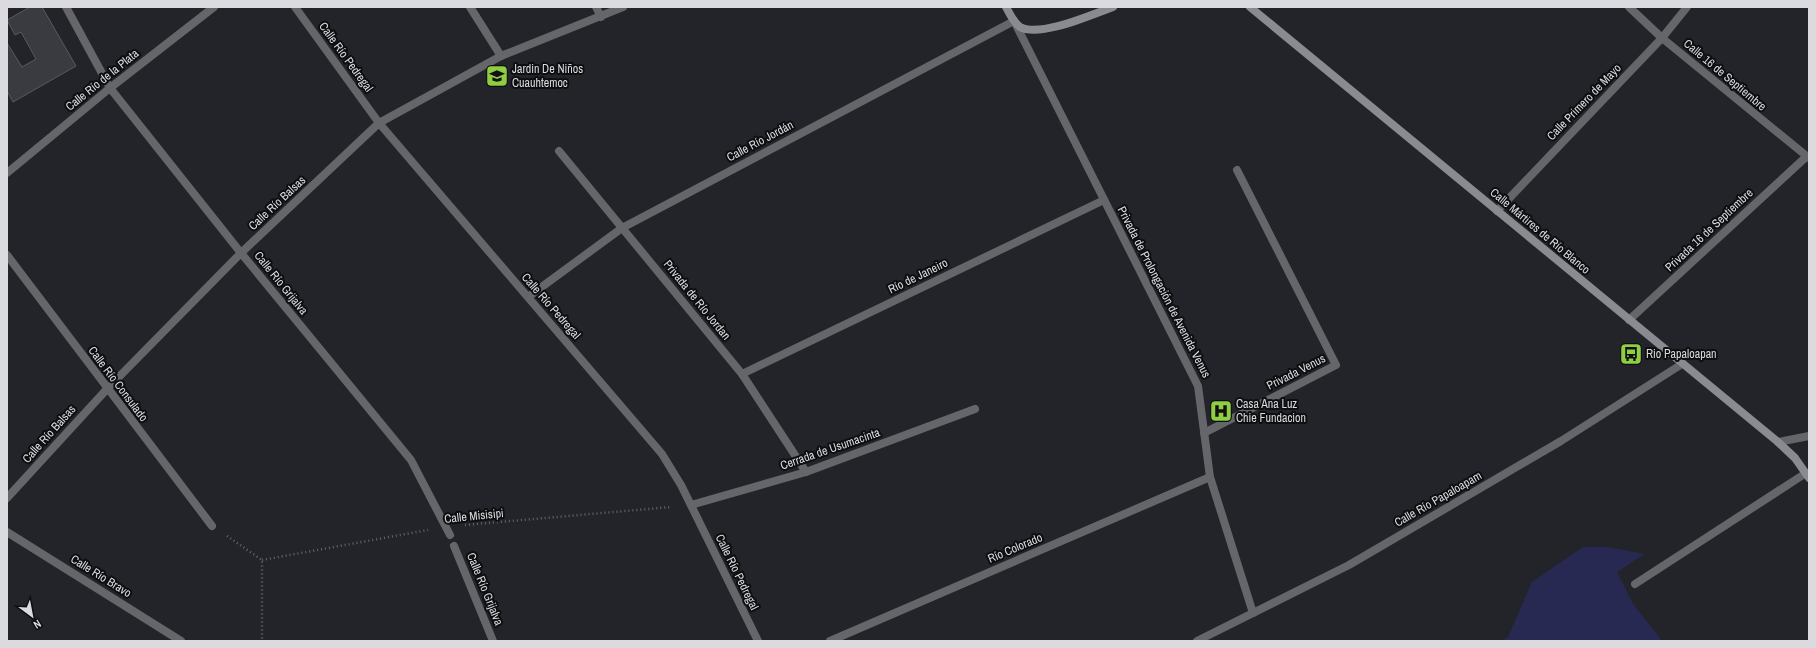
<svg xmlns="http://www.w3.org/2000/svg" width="1816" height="648" font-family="'Archivo Narrow',sans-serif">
<rect width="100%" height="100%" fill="#23242a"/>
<path fill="#282953" d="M1583 547H1607L1644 554 1617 572 1633 604 1662 641H1501L1508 637 1532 582Z"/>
<path fill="#3a3b41" stroke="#595a61" d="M30 7H42L76 66 13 102 7 91V43L22 67 36 59 21 32 15 35 7 20Z"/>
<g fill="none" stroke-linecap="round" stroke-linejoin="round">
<g stroke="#65666b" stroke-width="2.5" stroke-dasharray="1 3" stroke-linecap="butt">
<path d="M465 525 671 507"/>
<path d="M227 536 262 560V641"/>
<path d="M262 560 428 530"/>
</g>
<g stroke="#656669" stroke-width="8">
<path d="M66 7 110 88 241 253 411 460 450 535"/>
<path d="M295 7 379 123 662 454 681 485 758 641"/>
<path d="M470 7 501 56"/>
<path d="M596 7 601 17"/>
<path d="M1629 7 1662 38 1809 158"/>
<path d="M559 151 742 374 806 472"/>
<path d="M7 173 110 88 214 7"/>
<path d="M1497 211 1662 38 1687 7"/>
<path d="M7 255 212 526"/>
<path d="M528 297 622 228 1014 21 1198 386 1210 477 1253 613"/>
<path d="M1629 320 1806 157"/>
<path d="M742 374 1104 200"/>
<path d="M1204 433 1336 365 1237 170"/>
<path d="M1778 442 1809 436"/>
<path d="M7 498 107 389 241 253 379 123 501 56 623 7"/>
<path d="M691 505 806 472 975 409"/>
<path d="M7 532 181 641"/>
<path d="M454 546 493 641"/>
<path d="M1635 584 1806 473"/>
<path d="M830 641 1210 477"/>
<path d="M1197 641 1349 565 1561 441 1682 364"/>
</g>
<g stroke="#8a8b90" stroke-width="8">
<path d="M1006 7C1010 14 1013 22 1020 27 1040 38 1093 14 1113 7"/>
<path d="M1250 7 1778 442 1795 458 1809 478"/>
</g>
</g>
<defs>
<g id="school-square" transform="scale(1.15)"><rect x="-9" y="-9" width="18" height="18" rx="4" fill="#8fcd42" stroke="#0d0e10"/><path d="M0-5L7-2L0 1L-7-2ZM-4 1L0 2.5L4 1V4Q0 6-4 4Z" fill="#111"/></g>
<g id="bus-square" transform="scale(1.15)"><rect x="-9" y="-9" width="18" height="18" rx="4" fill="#8fcd42" stroke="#0d0e10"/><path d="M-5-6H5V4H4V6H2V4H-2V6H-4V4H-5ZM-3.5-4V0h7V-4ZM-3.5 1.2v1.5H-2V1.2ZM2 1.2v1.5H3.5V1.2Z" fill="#111"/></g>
<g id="hospital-square" transform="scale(1.15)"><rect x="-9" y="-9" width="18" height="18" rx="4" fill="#8fcd42" stroke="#0d0e10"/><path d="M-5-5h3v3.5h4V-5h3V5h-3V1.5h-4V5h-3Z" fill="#111"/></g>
</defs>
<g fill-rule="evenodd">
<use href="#school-square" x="497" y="76"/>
<use href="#bus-square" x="1631" y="354"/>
<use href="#hospital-square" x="1221" y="411"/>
</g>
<g text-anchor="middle" stroke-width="4" stroke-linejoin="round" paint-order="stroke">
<g font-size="12" fill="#dbdbdf" stroke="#0d0e10">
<text transform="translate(346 57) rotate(54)" y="4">Calle Río Pedregal</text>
<text transform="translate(1725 75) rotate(40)" y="4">Calle 16 de Septiembre</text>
<text transform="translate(102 80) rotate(-39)" y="4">Calle Río de la Plata</text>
<text transform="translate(1584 102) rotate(-46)" y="4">Calle Primero de Mayo</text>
<text transform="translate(760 141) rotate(-28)" y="4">Calle Río Jordán</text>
<text transform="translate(277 203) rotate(-43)" y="4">Calle Río Balsas</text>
<text transform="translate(1709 230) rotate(-43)" y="4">Privada 16 de Septiembre</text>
<text transform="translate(1540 231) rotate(40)" y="4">Calle Mártires de Río Blanco</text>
<text transform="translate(918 276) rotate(-26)" y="4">Río de Janeiro</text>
<text transform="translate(281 283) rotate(51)" y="4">Calle Río Grijalva</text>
<text transform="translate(1164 292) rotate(63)" y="4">Privada de Prolongación de Avenida Venus</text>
<text transform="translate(697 300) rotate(51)" y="4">Privada de Río Jordan</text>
<text transform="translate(551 306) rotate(49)" y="4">Calle Río Pedregal</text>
<text transform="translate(1296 372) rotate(-27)" y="4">Privada Venus</text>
<text transform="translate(118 384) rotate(53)" y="4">Calle Río Consulado</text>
<text transform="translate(49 434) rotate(-48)" y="4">Calle Río Balsas</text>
<text transform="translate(830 449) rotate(-19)" y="4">Cerrada de Usumacinta</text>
<text transform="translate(1438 499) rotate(-30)" y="4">Calle Río Papaloapam</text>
<text transform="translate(474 516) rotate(-6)" y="4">Calle Misisipi</text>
<text transform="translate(1015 548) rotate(-23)" y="4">Río Colorado</text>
<text transform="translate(737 572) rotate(64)" y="4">Calle Río Pedregal</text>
<text transform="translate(101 576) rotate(32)" y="4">Calle Río Bravo</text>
<text transform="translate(485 589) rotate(68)" y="4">Calle Río Grijalva</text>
</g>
<g font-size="12" fill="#dbdbdf" stroke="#0d0e10" text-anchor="start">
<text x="512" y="73">Jardin De Niños<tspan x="512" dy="14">Cuauhtemoc</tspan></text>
<text x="1646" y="358">Rio Papaloapan</text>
<text x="1236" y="408">Casa Ana Luz<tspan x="1236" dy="14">Chie Fundacion</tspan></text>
</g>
</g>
<rect width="1816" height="648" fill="none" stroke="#dbdbdf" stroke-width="16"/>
<g transform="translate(32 616) rotate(148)" stroke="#0d0e10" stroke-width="3" paint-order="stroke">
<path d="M0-3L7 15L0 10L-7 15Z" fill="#dbdbdf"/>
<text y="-6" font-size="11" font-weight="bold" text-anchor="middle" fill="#dbdbdf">N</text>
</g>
</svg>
